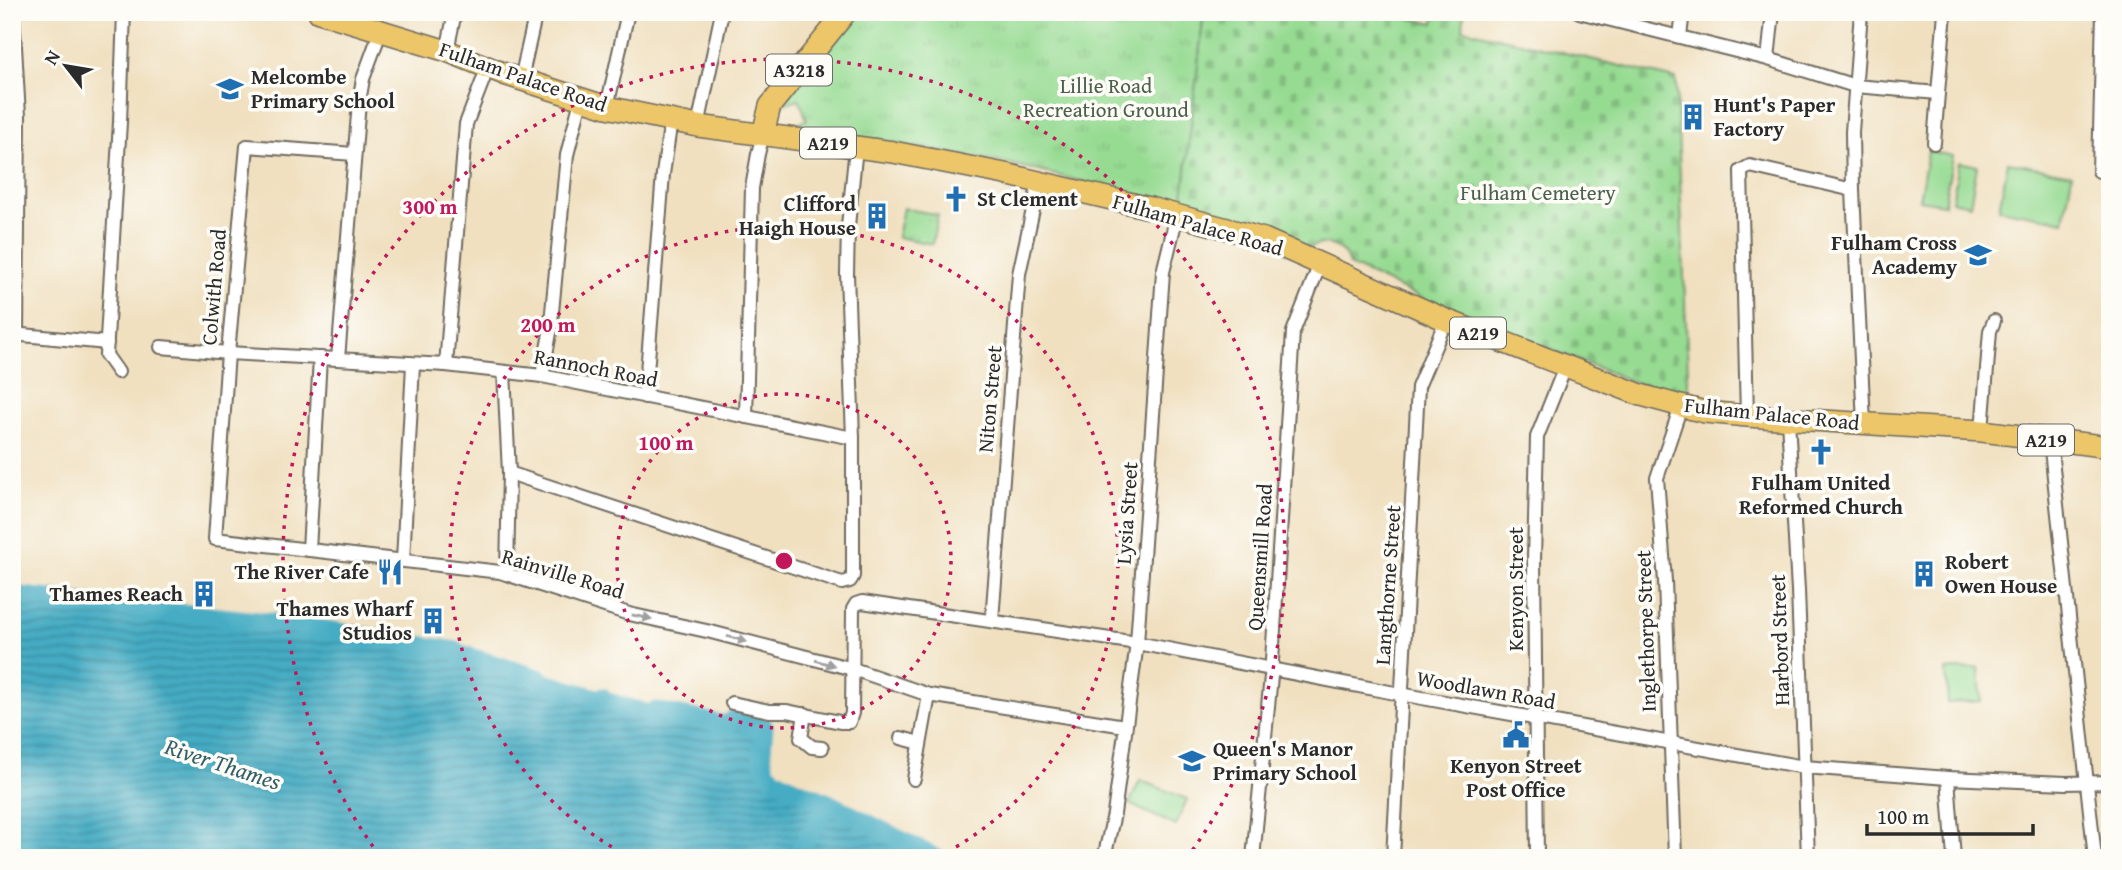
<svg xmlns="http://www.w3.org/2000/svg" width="2122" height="870" font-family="'Gentium Book Plus',serif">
<defs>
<pattern id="grass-tufts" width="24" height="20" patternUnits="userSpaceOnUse" patternTransform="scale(1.75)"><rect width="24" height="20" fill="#97db93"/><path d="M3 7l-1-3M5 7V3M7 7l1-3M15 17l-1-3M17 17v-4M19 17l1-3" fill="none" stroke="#82bc7f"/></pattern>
<pattern id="cemetery-stones" width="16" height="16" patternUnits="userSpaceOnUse" patternTransform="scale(1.75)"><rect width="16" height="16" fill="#97db93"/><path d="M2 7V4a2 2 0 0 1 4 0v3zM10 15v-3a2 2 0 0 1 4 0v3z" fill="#82bc7f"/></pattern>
<pattern id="water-rules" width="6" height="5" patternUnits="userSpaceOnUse" patternTransform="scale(1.75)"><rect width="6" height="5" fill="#44acc3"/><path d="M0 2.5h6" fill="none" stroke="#398c9f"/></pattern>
</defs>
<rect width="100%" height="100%" fill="#fdfcf7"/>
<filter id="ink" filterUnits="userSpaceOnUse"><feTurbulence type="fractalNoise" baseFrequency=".0143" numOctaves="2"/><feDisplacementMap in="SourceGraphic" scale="14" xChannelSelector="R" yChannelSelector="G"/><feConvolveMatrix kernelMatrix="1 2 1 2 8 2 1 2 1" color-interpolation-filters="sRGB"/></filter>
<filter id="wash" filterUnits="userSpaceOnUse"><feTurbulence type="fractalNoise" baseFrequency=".00686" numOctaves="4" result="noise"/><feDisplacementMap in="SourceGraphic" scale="28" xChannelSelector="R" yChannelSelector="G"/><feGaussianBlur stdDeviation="1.57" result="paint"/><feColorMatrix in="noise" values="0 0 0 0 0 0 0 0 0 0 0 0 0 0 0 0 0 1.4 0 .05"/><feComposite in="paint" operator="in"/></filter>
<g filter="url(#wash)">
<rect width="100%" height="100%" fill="#f0e0c0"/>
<g fill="url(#grass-tufts)" stroke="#61835f" stroke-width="2">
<path d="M860 12H1204L1182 206 1007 163 796 126 795 124 807 120 799 99 784 104 786 98Z"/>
<path d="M903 208 938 215 932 244 897 237Z"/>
</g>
<path fill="url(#cemetery-stones)" stroke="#61835f" stroke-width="2" d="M1204 12H1378L1434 23 1436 12H1464L1463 29 1676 79 1689 399 1657 391 1441 307 1349 265C1345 246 1326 239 1309 248L1182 206Z"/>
<g fill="#97db93" stroke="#61835f" stroke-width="2">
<path d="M1928 151 1953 156 1944 204 1919 200Z"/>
<path d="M1959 162 1977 166 1970 205 1952 201Z"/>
<path d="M2008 162 2072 174 2064 221 1999 209Z"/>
<path d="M1979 668 1981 701 1948 703 1946 670Z"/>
<path d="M1140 780 1187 799 1176 826 1129 804Z"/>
</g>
<path fill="url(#water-rules)" stroke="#386c77" stroke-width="2" d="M12 595 296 625 456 651 459 653 539 678V681L597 698 602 697 606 701 653 715 656 711 727 725 734 719 764 727V764L767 773 775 779 828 803 936 858H61L12 849Z"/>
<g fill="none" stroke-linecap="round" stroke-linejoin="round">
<g stroke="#44acc3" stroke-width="19">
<path d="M12 595 296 625 456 651 458 653 539 678V681L597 698 602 697 605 701 653 715 656 711 727 725 734 719 764 727C763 740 759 761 767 772 774 782 815 797 828 803L795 858"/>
<path d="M828 803 936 858"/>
<path d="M12 849 61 858"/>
</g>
</g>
</g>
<g filter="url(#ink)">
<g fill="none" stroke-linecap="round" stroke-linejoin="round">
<g stroke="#706a5f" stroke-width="16">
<g id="minor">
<path d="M13 12 19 116 17 334"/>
<path d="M1579 12 1768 59 1855 86 1938 93 1945 12"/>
<path d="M1861 12 1852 132 1853 190 1864 424"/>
<path d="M2103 12 2099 171 2110 172"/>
<path d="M1680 36 1683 12"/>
<path d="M447 51 455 12"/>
<path d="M1768 59 1773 12"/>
<path d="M521 79 536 12"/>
<path d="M607 107 628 12"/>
<path d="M698 126 722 12"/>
<path d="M1934 143 1938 93"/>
<path d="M354 154 247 146 228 353 215 539 500 572 629 614 711 632 853 669 929 695 1125 726"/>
<path d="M12 334 107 343"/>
<path d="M161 347 228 353 446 365 542 376 853 438"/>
<path d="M338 359 359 102 363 79 381 30"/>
<path d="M446 365 466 124 488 67"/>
<path d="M118 372 106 355 120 122 124 12"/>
<path d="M504 372 509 473 507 574"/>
<path d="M542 376 550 333 567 155 581 100"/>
<path d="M645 397 663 174 671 120"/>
<path d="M1747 416 1741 171 1750 166 1853 190"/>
<path d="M746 417 752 188 758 154 763 134"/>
<path d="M1788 420 1798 590 1808 858"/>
<path d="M1982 431 1990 331 1994 321"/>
<path d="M2050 440 2095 858"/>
<path d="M509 473 842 583 850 581 853 576V438L847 274 848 226 856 147"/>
<path d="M309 550 320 358"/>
<path d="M403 561 413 364"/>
<path d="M992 620 1019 274 1039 182"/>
<path d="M732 703 769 711H787L840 722H849L852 713 853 609 856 604 862 602 1137 643 1400 694 1804 767 1948 778 2066 783 2110 782"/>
<path d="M805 714 801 738 812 747 822 748"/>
<path d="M901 738 920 743"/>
<path d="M1948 778 1954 858"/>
<path d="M914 779 929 695"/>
<path d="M1104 858 1114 814 1137 643 1163 272 1177 215"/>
<path d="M1253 858 1271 676 1293 332 1320 264"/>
<path d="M1393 858 1418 387 1446 320"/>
<path d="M1537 858 1534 560 1537 437 1565 367"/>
<path d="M1675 858 1665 581 1657 478 1681 406"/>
</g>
</g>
<g stroke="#706a5f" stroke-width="24">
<g id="primary">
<path d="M319 12 447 51 507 75 607 107 698 126 893 152 1005 174 1150 208 1264 239 1446 320 1641 395 1681 406 1705 412 1747 416 1982 431 2110 447"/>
<path d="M763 134 770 106 846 12"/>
</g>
</g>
<use href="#minor" stroke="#fff" stroke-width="12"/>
<use href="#primary" stroke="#ecc669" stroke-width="21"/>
</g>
<defs><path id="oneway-solid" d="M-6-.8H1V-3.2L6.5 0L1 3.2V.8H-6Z" transform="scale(1.75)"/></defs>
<g fill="#a0a0a0">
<use href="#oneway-solid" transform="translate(642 617) rotate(12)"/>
<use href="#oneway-solid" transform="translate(737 639) rotate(15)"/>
<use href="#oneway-solid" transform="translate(825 663) rotate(16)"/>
</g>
</g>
<g fill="none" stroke="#c2185b" stroke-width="3.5" stroke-dasharray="3.5 7">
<circle cx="784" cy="561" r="167"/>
<path d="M630 857A334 334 0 1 1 938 857"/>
<path d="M379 855A501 501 0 1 1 1189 855"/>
</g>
<defs>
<g id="school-bare" transform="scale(2.1)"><path d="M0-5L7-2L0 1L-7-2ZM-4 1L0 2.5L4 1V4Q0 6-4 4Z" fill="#1f6fb2" stroke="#fdfcf7" stroke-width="2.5" paint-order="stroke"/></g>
<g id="building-bare" transform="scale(2.1)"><path d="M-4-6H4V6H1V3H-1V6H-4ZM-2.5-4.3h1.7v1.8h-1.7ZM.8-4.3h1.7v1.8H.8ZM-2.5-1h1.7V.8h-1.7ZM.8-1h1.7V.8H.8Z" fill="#1f6fb2" stroke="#fdfcf7" stroke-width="2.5" paint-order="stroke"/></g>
<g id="church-bare" transform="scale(2.1)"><path d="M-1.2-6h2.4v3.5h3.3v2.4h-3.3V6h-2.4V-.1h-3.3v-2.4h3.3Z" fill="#1f6fb2" stroke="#fdfcf7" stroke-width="2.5" paint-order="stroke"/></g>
<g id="restaurant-bare" transform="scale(2.1)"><path d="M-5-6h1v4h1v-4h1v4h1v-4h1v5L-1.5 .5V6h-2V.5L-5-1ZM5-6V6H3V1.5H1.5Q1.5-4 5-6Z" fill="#1f6fb2" stroke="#fdfcf7" stroke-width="2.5" paint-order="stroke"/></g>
<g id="civic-bare" transform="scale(2.1)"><path d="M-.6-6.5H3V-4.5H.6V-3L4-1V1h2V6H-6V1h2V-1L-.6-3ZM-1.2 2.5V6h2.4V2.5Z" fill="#1f6fb2" stroke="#fdfcf7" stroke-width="2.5" paint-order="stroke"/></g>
</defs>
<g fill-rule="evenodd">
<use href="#school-bare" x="230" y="89"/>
<use href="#building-bare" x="1693" y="117"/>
<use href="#church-bare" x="956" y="199"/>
<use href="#building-bare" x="877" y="216"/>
<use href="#school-bare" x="1978" y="255"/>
<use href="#church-bare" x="1821" y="452"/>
<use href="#restaurant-bare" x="390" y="572"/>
<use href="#building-bare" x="1924" y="574"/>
<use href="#building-bare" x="204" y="594"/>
<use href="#building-bare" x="433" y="621"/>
<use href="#civic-bare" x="1516" y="735"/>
<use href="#school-bare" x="1192" y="761"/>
</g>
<g text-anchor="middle" stroke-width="7" stroke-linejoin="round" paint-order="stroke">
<g fill="#fdfcf7" stroke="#6a6a68" stroke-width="2">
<rect x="766" y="54.5" width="66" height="31" rx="5"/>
<rect x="800" y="127.5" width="56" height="31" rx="5"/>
<rect x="1450" y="317.5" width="56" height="31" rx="5"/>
<rect x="2018" y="424.5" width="56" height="31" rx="5"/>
</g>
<g font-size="19" font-weight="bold" fill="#2b2b2b">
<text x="799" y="77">A3218</text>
<text x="828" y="150">A219</text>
<text x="1478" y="340">A219</text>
<text x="2046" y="447">A219</text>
</g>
<g font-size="21" font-weight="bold" fill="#2b2b2b" stroke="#fdfcf7" text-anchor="start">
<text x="251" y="84">Melcombe<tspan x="251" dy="24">Primary School</tspan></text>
<text x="1714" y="112">Hunt's Paper<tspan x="1714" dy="24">Factory</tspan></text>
<text x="977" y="206">St Clement</text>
<text x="856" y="211" text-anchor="end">Clifford<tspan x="856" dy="24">Haigh House</tspan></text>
<text x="1957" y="250" text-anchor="end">Fulham Cross<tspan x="1957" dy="24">Academy</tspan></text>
<text x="1821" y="490" text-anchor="middle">Fulham United<tspan x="1821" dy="24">Reformed Church</tspan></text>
<text x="1945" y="569">Robert<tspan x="1945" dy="24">Owen House</tspan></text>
<text x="369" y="579" text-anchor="end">The River Cafe</text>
<text x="183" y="601" text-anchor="end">Thames Reach</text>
<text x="412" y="616" text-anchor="end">Thames Wharf<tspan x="412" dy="24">Studios</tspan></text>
<text x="1213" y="756">Queen's Manor<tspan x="1213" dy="24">Primary School</tspan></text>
<text x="1516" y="773" text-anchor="middle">Kenyon Street<tspan x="1516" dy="24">Post Office</tspan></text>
</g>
<g font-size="21" fill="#2b2b2b" stroke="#fdfcf7">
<text transform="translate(523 77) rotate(19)" y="7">Fulham Palace Road</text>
<text transform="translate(1198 225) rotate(16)" y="7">Fulham Palace Road</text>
<text transform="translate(214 287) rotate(-85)" y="7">Colwith Road</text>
<text transform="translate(596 368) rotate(11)" y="7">Rannoch Road</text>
<text transform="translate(990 399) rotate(-85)" y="7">Niton Street</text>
<text transform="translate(1772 414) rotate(6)" y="7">Fulham Palace Road</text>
<text transform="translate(1127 513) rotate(-86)" y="7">Lysia Street</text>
<text transform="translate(1260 557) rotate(-86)" y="7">Queensmill Road</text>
<text transform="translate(563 574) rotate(17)" y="7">Rainville Road</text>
<text transform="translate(1388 585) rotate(-86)" y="7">Langthorne Street</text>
<text transform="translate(1516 589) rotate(-90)" y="7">Kenyon Street</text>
<text transform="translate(1646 631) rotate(-92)" y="7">Inglethorpe Street</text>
<text transform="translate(1780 640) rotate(-92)" y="7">Harbord Street</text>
<text transform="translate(1486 690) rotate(10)" y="7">Woodlawn Road</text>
</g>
<g font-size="21" fill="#4b604a" stroke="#fdfcf7">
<text x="1106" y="93">Lillie Road<tspan x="1106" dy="24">Recreation Ground</tspan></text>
<text x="1538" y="200">Fulham Cemetery</text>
</g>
<g font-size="23" font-style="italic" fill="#355f68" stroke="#fdfcf7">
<text transform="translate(223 764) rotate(18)" y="8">River Thames</text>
</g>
</g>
<circle cx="784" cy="561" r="10" fill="#c2185b" stroke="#fdfcf7" stroke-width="3.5"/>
<g font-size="21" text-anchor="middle" font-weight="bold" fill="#c2185b" stroke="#fdfcf7" stroke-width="7" stroke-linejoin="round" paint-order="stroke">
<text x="430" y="214">300 m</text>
<text x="548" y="332">200 m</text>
<text x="666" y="450">100 m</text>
</g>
<rect width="2122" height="870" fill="none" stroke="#fdfcf7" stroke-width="42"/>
<g transform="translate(66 66) rotate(301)" stroke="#fdfcf7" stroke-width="5" paint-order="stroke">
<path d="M0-5L12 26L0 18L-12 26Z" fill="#2b2b2b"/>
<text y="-10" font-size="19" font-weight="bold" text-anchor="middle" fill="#2b2b2b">N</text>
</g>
<path d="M1867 824v10h166v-10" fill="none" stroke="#2b2b2b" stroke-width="3.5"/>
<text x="1877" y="824" font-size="21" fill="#2b2b2b" stroke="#fdfcf7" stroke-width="5" paint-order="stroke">100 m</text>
</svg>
